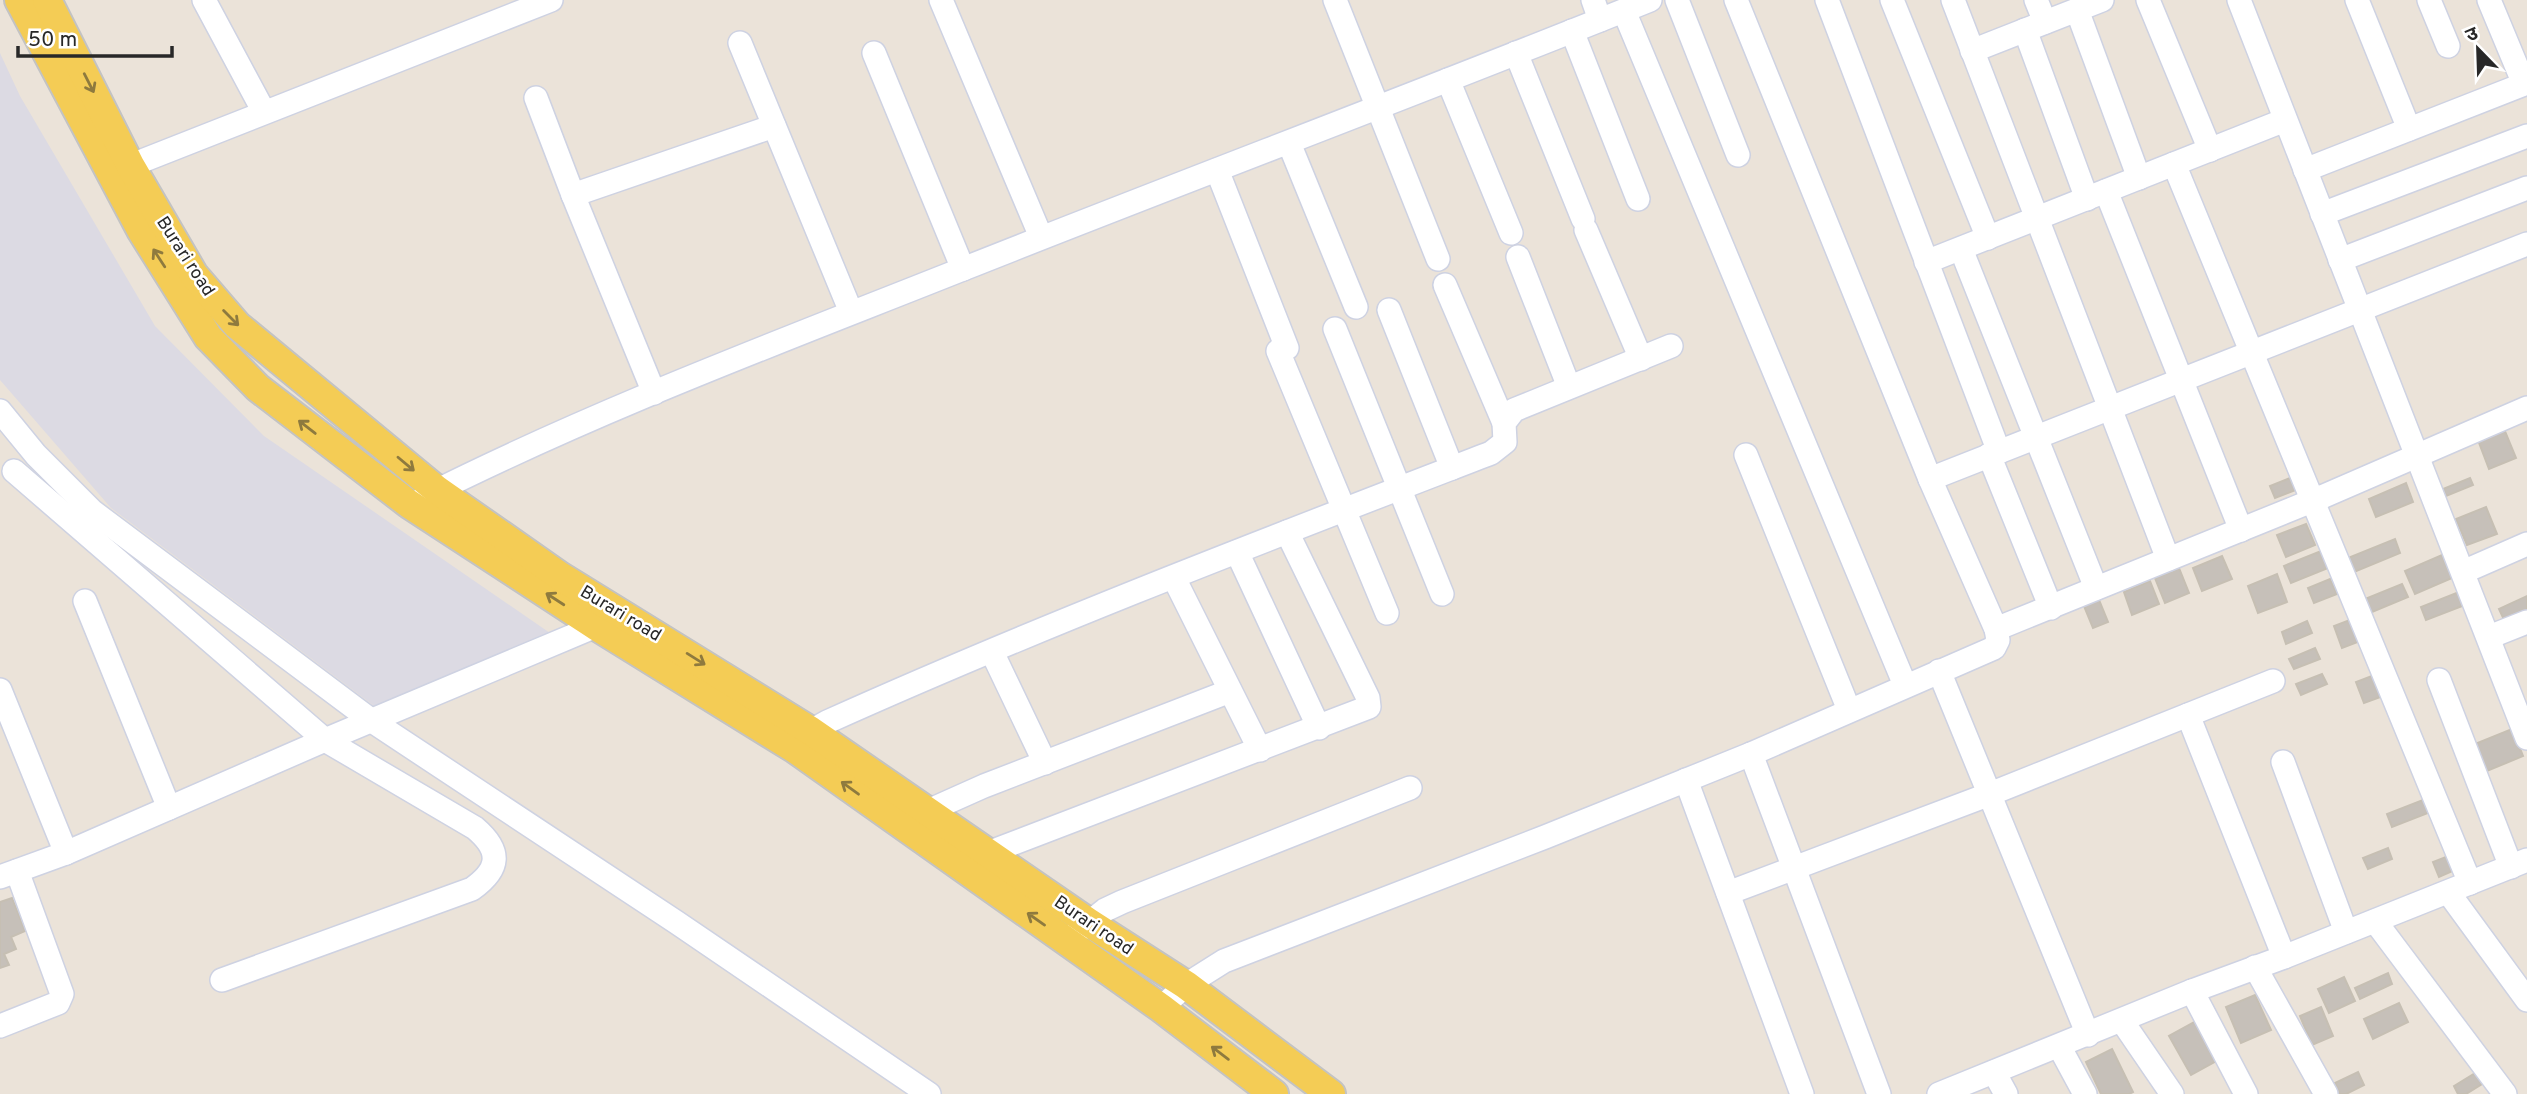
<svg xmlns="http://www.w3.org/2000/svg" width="2527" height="1094" font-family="Overpass,'Noto Sans Devanagari',sans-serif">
<rect width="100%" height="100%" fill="#ebe3d9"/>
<path fill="#dcdae3" d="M0 53 20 96 155 326 264 436 550 633 381 711 111 508 0 380Z"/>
<g fill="#c6c0b9" stroke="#c6bfb3" stroke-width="2">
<path d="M2504 429 2516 458 2489 469 2478 440Z"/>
<path d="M2295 476 2301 488 2275 498 2270 486Z"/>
<path d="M2470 478 2473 485 2446 496 2443 489Z"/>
<path d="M2406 483 2413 502 2376 517 2369 499Z"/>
<path d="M2486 507 2497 534 2467 545 2456 519Z"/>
<path d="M2306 524 2315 545 2286 557 2277 535Z"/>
<path d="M2395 539 2400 553 2354 572 2348 558Z"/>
<path d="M2326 549 2333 566 2291 583 2284 566Z"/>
<path d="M2442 555 2452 578 2415 594 2405 571Z"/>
<path d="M2222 556 2232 579 2202 591 2193 568Z"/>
<path d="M2179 568 2189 593 2165 603 2155 578Z"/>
<path d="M2277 574 2287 602 2258 613 2248 586Z"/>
<path d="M2330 579 2337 594 2314 603 2308 588Z"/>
<path d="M2150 581 2159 604 2132 615 2124 592Z"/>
<path d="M2402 584 2408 597 2365 615 2360 601Z"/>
<path d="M2459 592 2465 605 2426 620 2421 607Z"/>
<path d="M2527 596V612L2505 622 2499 609Z"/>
<path d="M2099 600 2108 622 2093 628 2084 606Z"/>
<path d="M2355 618 2363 640 2342 648 2334 626Z"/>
<path d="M2307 621 2312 633 2286 644 2282 632Z"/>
<path d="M2315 648 2320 659 2294 669 2289 659Z"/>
<path d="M2322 674 2327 684 2301 695 2296 684Z"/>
<path d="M2377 674 2386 695 2364 703 2356 682Z"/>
<path d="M2512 729 2523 756 2482 773 2470 746Z"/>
<path d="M2428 798 2433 811 2392 827 2387 814Z"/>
<path d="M2388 848 2392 859 2368 869 2363 858Z"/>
<path d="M2451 855 2457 869 2439 877 2433 862Z"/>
<path d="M12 898 25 931 11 937 16 949 4 954 9 965 0 968V902Z"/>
<path d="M2388 973 2392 984 2360 999 2355 988Z"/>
<path d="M2344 977 2355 1001 2329 1013 2318 989Z"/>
<path d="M2255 995 2271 1030 2241 1043 2226 1007Z"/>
<path d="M2399 1003 2408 1022 2373 1039 2364 1019Z"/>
<path d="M2321 1007 2333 1036 2312 1045 2300 1016Z"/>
<path d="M2196 1021 2218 1060 2191 1075 2169 1036Z"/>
<path d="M2112 1049 2133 1092 2129 1094H2101L2086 1062Z"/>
<path d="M2480 1070 2487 1081 2466 1094H2458L2454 1086Z"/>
<path d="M2358 1072 2364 1085 2346 1094H2340L2335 1083Z"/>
</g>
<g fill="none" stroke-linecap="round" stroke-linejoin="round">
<g stroke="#ced2e2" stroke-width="26">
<g id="minor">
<path d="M204 0 264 112"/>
<path d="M941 0 1041 237"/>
<path d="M1335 0 1438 259"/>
<path d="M1593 0 1600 20"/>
<path d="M1677 0 1738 155"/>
<path d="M1827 0 1999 452"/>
<path d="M1892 0 1988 238"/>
<path d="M1953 0 2168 559"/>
<path d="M2036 0 2045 22"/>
<path d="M2148 0 2210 150"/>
<path d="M2239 0 2527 738"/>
<path d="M2357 0 2409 129"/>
<path d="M2429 0 2448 46"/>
<path d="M2489 0 2524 84"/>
<path d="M2077 10 2139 178"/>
<path d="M1624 11 1905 685"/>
<path d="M2025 30 2087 199"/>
<path d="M1572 31 1638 199"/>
<path d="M740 43 851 312"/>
<path d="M1972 51 2102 0"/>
<path d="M874 53 963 269"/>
<path d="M1516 53 1583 219"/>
<path d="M1448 80 1511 233"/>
<path d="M536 98 573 195 654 393"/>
<path d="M1289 143 1356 307"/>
<path d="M2174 164 2470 883"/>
<path d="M1217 170 1287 348 1278 351 1387 613"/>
<path d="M2305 170 2527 83"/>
<path d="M114 172 551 0"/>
<path d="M2106 191 2241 530"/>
<path d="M573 195 774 126"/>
<path d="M2322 214 2527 136"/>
<path d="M1586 230 1641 359"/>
<path d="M1961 249 2096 588"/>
<path d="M1518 257 1569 387"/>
<path d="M2340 260 2527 188"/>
<path d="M1926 262 2285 120"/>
<path d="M1445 285 1504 423"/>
<path d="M1389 310 1452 468"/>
<path d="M1335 329 1442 594"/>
<path d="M0 411 36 455 92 511 372 721 676 922 929 1094"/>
<path d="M1746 455 1849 710"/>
<path d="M1989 455 2051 608"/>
<path d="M14 471 325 740 475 828C502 851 500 869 472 889L222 980"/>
<path d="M1930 479 2527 244"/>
<path d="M424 497C599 409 782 341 963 269 1192 178 1422 92 1650 0"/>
<path d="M1237 552 1319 728"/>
<path d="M2463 572 2527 544"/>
<path d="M1174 578 1260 750"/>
<path d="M85 601 169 808"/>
<path d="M1996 629 2324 496 2527 408"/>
<path d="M2489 637 2527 622"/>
<path d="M992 652 1045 763"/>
<path d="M1939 671 2088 1035"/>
<path d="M2439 680 2511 867"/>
<path d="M0 690 66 853"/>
<path d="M2188 715 2284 957"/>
<path d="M800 743 811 731 827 722C1045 624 1268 539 1491 453L1505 442 1504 423 1514 410 1671 346"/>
<path d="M1751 754 1879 1094"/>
<path d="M2283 762 2346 932"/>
<path d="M1686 780 1802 1094"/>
<path d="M928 811 984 786 1230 691"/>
<path d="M988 853 1369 707 1368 698 1287 532"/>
<path d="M0 877 66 853 325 740 596 626 605 614"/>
<path d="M2448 892 2527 1000"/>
<path d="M1728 893 1990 794 2273 681"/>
<path d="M2375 921 2505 1094"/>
<path d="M1077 932 1105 910 1122 902 1410 788"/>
<path d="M2255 967 2326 1094"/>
<path d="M2192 991 2246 1094"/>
<path d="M1161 1008 1186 985 1224 961 1545 837 1751 754 1994 648 1998 640 1996 629 1930 479 1736 0"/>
<path d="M2122 1021 2172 1094"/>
<path d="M0 1026 58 1003 62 994 17 871"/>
<path d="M2059 1046 2085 1094"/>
<path d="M1994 1072 2006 1094"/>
<path d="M1939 1094 2192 991 2284 957 2527 860"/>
</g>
</g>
<g stroke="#c3c3c3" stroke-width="32">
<g id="major">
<path d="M19 0 141 230 208 337 258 388 409 504 596 626 795 749 1161 1008 1274 1094"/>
<path d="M47 0 130 165 194 275 237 325 437 490 560 576 811 731 1088 922 1186 985 1331 1094"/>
</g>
</g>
<use href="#minor" stroke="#fff" stroke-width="23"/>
<use href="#major" stroke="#f4cc55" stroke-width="28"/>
</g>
<defs><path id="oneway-shaft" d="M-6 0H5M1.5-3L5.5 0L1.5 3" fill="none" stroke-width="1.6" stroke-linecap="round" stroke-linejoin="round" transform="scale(1.75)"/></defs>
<g stroke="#8e7a3e">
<use href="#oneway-shaft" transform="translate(89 83) rotate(63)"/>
<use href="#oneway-shaft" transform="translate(159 258) rotate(-123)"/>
<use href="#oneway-shaft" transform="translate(231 318) rotate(45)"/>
<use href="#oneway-shaft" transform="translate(307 427) rotate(-142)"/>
<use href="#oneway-shaft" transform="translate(406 464) rotate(40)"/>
<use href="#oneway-shaft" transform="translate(555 599) rotate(-147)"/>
<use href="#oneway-shaft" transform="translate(696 659) rotate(32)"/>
<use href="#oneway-shaft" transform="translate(850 788) rotate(-144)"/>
<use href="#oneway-shaft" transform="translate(1036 919) rotate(-145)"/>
<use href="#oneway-shaft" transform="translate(1220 1053) rotate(-143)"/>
</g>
<g text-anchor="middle" stroke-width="5" stroke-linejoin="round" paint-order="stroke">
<g font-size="18" fill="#282828" stroke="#fff">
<text transform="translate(186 256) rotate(57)" y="6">Burari road</text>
<text transform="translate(621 613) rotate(31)" y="6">Burari road</text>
<text transform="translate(1094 925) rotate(34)" y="6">Burari road</text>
</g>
</g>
<g transform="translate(2478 49) rotate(337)" stroke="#ffffff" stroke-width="5" paint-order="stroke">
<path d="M0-5L12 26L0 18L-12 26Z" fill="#282828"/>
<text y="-10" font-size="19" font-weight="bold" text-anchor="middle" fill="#282828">उ</text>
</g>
<path d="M18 46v10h154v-10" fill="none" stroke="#282828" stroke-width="3.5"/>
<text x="28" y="46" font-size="21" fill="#282828" stroke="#ffffff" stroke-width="5" paint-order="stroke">50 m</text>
</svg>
